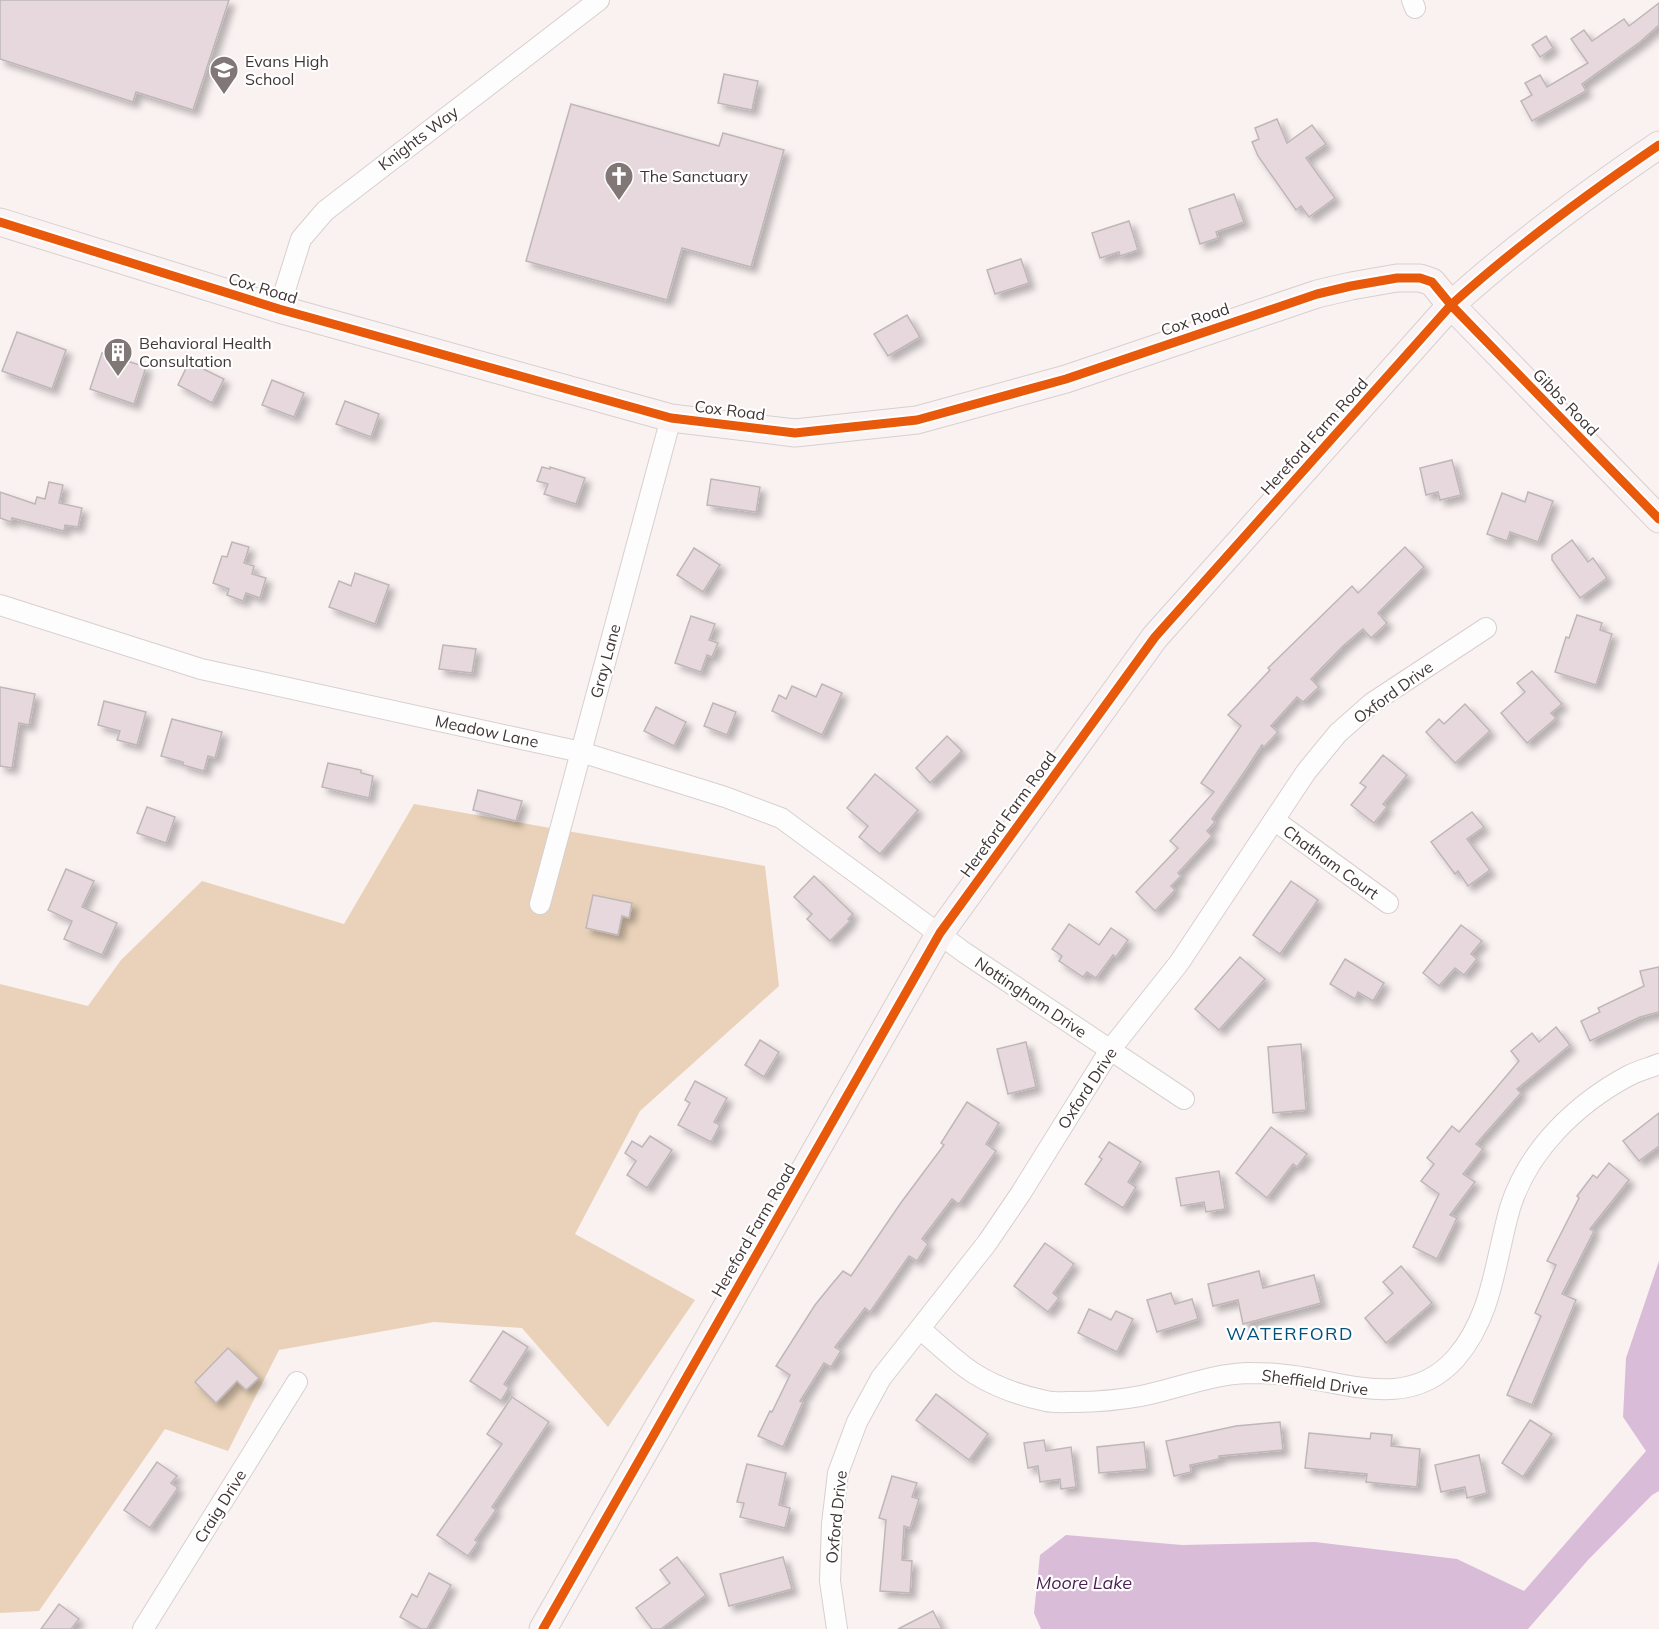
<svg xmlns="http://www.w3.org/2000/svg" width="1659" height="1629" font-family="Mulish,sans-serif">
<defs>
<filter id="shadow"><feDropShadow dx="5.5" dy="5.5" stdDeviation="3" flood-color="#0004"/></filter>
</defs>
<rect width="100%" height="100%" fill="#faf1f1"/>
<path fill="#e9d2b9" d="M414 804 765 866 779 986 640 1111 575 1234 695 1300 608 1427 522 1328 434 1322 279 1350 228 1451 165 1429 39 1611 0 1613V984L88 1006 121 960 202 881 344 924Z"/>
<path fill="#d9bcd8" d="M1659 1261V1491L1652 1495 1588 1560 1528 1629H1041L1034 1613 1040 1555 1066 1535 1182 1545 1315 1542 1457 1559 1524 1591 1646 1451 1623 1417 1626 1358Z"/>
<g fill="#e7d8dd" stroke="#bfb6b8" stroke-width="1.5" filter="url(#shadow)">
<path d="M0 0H229L193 110 136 92 133 102 0 59Z"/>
<path d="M1659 3V25L1640 42 1582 84 1586 91 1532 121 1521 101 1532 95 1525 83 1540 75 1547 87 1588 63 1571 39 1584 30 1592 41 1624 19 1629 26Z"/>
<path d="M1546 36 1553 48 1540 57 1532 45Z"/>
<path d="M724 74 758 81 752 110 718 103Z"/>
<path d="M571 104 719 146 723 133 784 150 751 267 682 248 667 300 526 261Z"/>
<path d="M1277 119 1287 143 1312 125 1326 144 1306 158 1335 198 1309 217 1301 206 1296 210 1258 156 1252 142 1259 139 1255 128Z"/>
<path d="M1234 194 1244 222 1216 232 1218 238 1200 244 1189 209Z"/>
<path d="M1129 221 1138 250 1120 256 1119 252 1100 258 1092 233Z"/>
<path d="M1021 259 1029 283 995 294 987 270Z"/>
<path d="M907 315 920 337 888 356 874 334Z"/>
<path d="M17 332 66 350 52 389 2 371Z"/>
<path d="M102 353 146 367 134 404 90 389Z"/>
<path d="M189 362 224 379 212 403 178 385Z"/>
<path d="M272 380 304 393 294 417 262 405Z"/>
<path d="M345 401 379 414 371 437 336 424Z"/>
<path d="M1452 460 1461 495 1440 500 1438 492 1426 495 1420 468Z"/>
<path d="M542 467 550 469V467L585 478 576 504 544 494 548 484 537 481Z"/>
<path d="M711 479 760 487 756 512 707 505Z"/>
<path d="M49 482 63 485 59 503 82 508 78 527 65 525 64 531 12 518 11 522 0 518V492L35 504 37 497 45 499Z"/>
<path d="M1528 492 1553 501 1538 542 1510 532 1507 541 1487 534 1502 493 1525 502Z"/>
<path d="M1572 540 1588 562 1593 558 1607 578 1580 598 1552 560V555Z"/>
<path d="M232 542 249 547 244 563 254 566 252 574 266 578 260 598 246 593 243 601 227 595 229 589 213 583 222 556 227 557Z"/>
<path d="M1405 547 1424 567 1378 613 1387 623 1371 638 1363 629 1343 646 1311 679 1319 687 1303 702 1297 697 1271 726 1278 732 1264 747 1262 745 1247 768 1212 819 1215 822 1207 831 1212 836 1178 873 1181 876 1171 886 1175 890 1155 911 1136 892 1178 848 1170 841 1214 792 1201 783 1241 726 1228 715 1270 670 1268 668 1352 586 1358 593Z"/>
<path d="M694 548 720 565 703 592 677 575Z"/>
<path d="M355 573 389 585 375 624 329 607 339 581 351 586Z"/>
<path d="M1577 615 1602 623 1600 630 1612 634 1596 685 1555 672 1566 637 1569 638Z"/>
<path d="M691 616 715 624 709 640 718 643 712 657 707 655 701 672 675 663Z"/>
<path d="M443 645 476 649 472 673 439 669Z"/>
<path d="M1532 671 1562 704 1551 713 1556 718 1527 743 1501 713 1525 692 1517 683Z"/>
<path d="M822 684 842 693 822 735 772 711 779 695 786 699 792 686 816 697Z"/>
<path d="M0 687 35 694 29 725 19 723 12 768 0 766Z"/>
<path d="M104 701 146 712 137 745 117 740 120 731 98 725Z"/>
<path d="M713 703 736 712 727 735 704 726Z"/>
<path d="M1465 704 1490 731 1455 763 1426 732 1439 719 1444 724Z"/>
<path d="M656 707 686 722 674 746 644 731Z"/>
<path d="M172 719 222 732 215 758 208 756 204 771 183 765V762L161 756Z"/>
<path d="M947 736 962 751 930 783 916 768Z"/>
<path d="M1383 755 1407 775 1383 804 1387 807 1374 823 1351 805 1366 787 1360 783Z"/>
<path d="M328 763 361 770V773L373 776 369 798 322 787Z"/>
<path d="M875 774 918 810 880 854 859 837 868 826 847 808Z"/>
<path d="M478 790 522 801 516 821 473 810Z"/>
<path d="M147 807 175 817 166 843 137 833Z"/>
<path d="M1472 812 1484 827 1467 839 1490 870 1468 886 1458 871 1455 874 1431 842Z"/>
<path d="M66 869 94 881 82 907 117 923 102 955 64 939 72 921 48 910Z"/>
<path d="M814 876 853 914 848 919 850 921 830 941 807 919 812 914 794 897Z"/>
<path d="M1291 881 1318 900 1280 954 1253 935Z"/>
<path d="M593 895 632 903 629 918 622 916 618 935 586 928Z"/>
<path d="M1069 924 1099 945 1111 928 1128 940 1116 957 1113 955 1096 978 1087 972 1083 977 1059 961 1062 956 1052 949Z"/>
<path d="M1461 925 1482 941 1471 954 1477 959 1464 975 1455 968 1439 986 1423 973Z"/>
<path d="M1240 957 1265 979 1219 1030 1195 1009Z"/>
<path d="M1345 959 1384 983 1373 1001 1358 992 1355 999 1330 984Z"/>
<path d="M1659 967V1012L1640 1017 1590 1041 1581 1021 1600 1012 1598 1008 1644 986 1640 971Z"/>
<path d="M1556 1027 1570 1045 1517 1089 1521 1093 1476 1144 1483 1149 1463 1174 1475 1182 1450 1215 1457 1218 1437 1259 1413 1247 1439 1194 1421 1181 1434 1164 1427 1158 1452 1126 1459 1132 1519 1061 1511 1051 1532 1033 1539 1042Z"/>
<path d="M760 1040 779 1052 764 1077 745 1065Z"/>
<path d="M1026 1042 1036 1087 1008 1094 997 1049Z"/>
<path d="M1301 1044 1306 1110 1273 1113 1268 1047Z"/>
<path d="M695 1081 727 1098 714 1122 720 1125 711 1142 678 1125 690 1103 685 1100Z"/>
<path d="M967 1102 999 1123 986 1144 996 1151 959 1204 952 1199 922 1239 928 1244 917 1261 909 1256 870 1312 865 1308 835 1347 841 1351 831 1367 824 1363 800 1401 803 1402 783 1447 758 1436 770 1411 772 1412 790 1375 776 1366 815 1305 832 1284 843 1271 851 1276 900 1204 944 1145 941 1143Z"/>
<path d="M1659 1113V1146L1639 1161 1623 1141Z"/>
<path d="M1271 1127 1307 1154 1297 1167 1293 1164 1267 1198 1236 1173Z"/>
<path d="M650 1136 672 1150 647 1188 627 1175 636 1161 625 1153 632 1141 642 1147Z"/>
<path d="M1109 1142 1141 1162 1128 1182 1136 1187 1123 1208 1085 1184 1102 1159 1099 1157Z"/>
<path d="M1609 1163 1629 1180 1590 1229 1594 1231 1562 1294 1576 1300 1532 1405 1507 1395 1541 1316 1535 1313 1556 1265 1547 1261 1579 1198 1577 1196 1593 1175 1597 1178Z"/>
<path d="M1219 1171 1225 1209 1206 1212 1204 1202 1181 1206 1176 1178Z"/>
<path d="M1045 1243 1074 1264 1053 1293 1059 1298 1048 1312 1014 1286Z"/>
<path d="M1401 1266 1432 1303 1386 1343 1365 1318 1393 1293 1383 1282Z"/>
<path d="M1259 1271 1263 1288 1314 1275 1321 1303 1243 1324 1238 1300 1213 1306 1208 1284Z"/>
<path d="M1171 1293 1175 1304 1192 1299 1198 1319 1157 1332 1147 1300Z"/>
<path d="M1089 1309 1111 1320 1116 1311 1133 1319 1117 1352 1078 1333Z"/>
<path d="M503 1331 528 1347 504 1384 509 1388 501 1401 470 1381Z"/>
<path d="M228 1348 259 1378 246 1390 237 1381 216 1403 195 1382Z"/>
<path d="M936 1394 988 1434 969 1460 916 1420Z"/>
<path d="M512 1397 549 1422 492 1507 496 1510 475 1540 478 1542 468 1556 437 1535 502 1444 487 1434Z"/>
<path d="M1530 1420 1552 1434 1523 1477 1502 1463Z"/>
<path d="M1280 1422 1283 1450 1219 1456V1459L1190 1465 1191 1472 1174 1476 1166 1441 1236 1426Z"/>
<path d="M1309 1433 1370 1439 1371 1433 1392 1435 1391 1446 1420 1449 1417 1487 1366 1482 1367 1474 1305 1468Z"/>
<path d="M1044 1440 1046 1451 1071 1447 1076 1487 1061 1489 1060 1479 1040 1482 1038 1466 1028 1468 1024 1443Z"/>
<path d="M1144 1442 1147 1469 1099 1473 1097 1447Z"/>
<path d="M1479 1455 1487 1493 1467 1498 1465 1487 1441 1492 1435 1465Z"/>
<path d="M157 1462 177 1476 171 1483 178 1488 150 1528 124 1510Z"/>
<path d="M747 1464 786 1473 779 1505 790 1508 785 1528 740 1517 744 1503 737 1502Z"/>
<path d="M892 1476 917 1483 912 1497 919 1499 910 1528 904 1526 902 1560 912 1561 910 1593 880 1591 886 1520 879 1518Z"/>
<path d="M677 1557 706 1595 661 1629H652L636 1608 670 1583 660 1570Z"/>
<path d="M783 1557 792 1589 729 1606 720 1574Z"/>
<path d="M429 1573 451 1585 427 1629H421L400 1617 412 1594 417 1597Z"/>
<path d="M59 1604 79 1619 71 1629H41Z"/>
<path d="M933 1611 942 1629H898Z"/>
</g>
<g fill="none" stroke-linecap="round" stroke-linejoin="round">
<g stroke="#d8cfcf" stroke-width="22">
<g id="street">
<path d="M1412 0 1415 8"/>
<path d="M279 309 301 239 325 211 599 0"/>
<path d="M0 605 201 669 581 752 725 797 781 818 965 953 1184 1099"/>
<path d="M1274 820 1388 903"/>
<path d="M540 904 671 418"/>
<path d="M920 1329C938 1344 956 1362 975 1374 996 1387 1022 1396 1046 1401 1055 1403 1066 1402 1075 1402 1097 1402 1119 1400 1141 1396 1177 1389 1211 1374 1248 1373 1260 1373 1274 1373 1286 1375 1345 1381 1408 1412 1456 1358 1493 1315 1495 1260 1510 1208 1528 1150 1576 1104 1628 1076 1637 1071 1649 1068 1659 1064"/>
<path d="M143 1629 297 1382"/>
<path d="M837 1629 830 1581 832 1524 838 1473 857 1422 881 1378 987 1243 1021 1193 1110 1050 1179 963 1306 772 1338 733 1372 703 1486 628"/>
</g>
</g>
<g stroke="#d8cfcf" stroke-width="29">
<g id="secondary">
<path d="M0 222 279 309 671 418 795 433 917 420 1066 379 1317 294 1351 286 1397 278H1420L1432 282 1451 305 1659 519"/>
<path d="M543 1629 940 933 1155 637 1451 305C1516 246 1587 194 1659 145"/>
</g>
</g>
<use href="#street" stroke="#fefdfd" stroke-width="20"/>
<use href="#secondary" stroke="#f9f4f3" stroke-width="27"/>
<g stroke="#fff" stroke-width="13">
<g id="cycleway">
<path d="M0 222 279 309 671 418 795 433 917 420 1066 379 1317 294 1351 286 1397 278H1420L1432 282 1451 305 1659 519"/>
<path d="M543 1629 940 933 1155 637 1451 305C1516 246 1587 194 1659 145"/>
</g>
</g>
<use href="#cycleway" stroke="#e8590c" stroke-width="9"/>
</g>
<defs>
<g id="school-pin" transform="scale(1.5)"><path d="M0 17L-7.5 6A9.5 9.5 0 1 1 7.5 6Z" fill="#827777" stroke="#fff"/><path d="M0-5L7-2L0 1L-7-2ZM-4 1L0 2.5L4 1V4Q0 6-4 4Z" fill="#fff"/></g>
<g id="church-pin" transform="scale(1.5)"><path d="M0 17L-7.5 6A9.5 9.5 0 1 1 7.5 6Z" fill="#827777" stroke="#fff"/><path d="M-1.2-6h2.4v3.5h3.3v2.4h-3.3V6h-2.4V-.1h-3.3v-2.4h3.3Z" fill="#fff"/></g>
<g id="building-pin" transform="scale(1.5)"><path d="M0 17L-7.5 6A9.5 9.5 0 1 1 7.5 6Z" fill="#827777" stroke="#fff"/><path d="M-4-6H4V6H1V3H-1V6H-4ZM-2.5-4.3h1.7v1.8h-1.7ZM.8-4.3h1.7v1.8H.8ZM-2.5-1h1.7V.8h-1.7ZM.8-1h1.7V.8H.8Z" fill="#fff"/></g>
</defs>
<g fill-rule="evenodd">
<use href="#school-pin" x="224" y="70"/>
<use href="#church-pin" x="619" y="176"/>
<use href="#building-pin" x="118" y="352"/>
</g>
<g text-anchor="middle" stroke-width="4.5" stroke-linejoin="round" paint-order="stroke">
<g font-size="16" fill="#413636" stroke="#fff" text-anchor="start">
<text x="245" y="67">Evans High<tspan x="245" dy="18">School</tspan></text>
<text x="640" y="182">The Sanctuary</text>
<text x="139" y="349">Behavioral Health<tspan x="139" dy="18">Consultation</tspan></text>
</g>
<g font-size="16" fill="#413636" stroke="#fff">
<text transform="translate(418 138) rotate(-37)" y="6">Knights Way</text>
<text transform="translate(263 288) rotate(17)" y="6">Cox Road</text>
<text transform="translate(1195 319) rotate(-19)" y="6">Cox Road</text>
<text transform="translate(1566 402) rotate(46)" y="6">Gibbs Road</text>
<text transform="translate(730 410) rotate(7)" y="6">Cox Road</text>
<text transform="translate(1314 436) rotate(-48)" y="6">Hereford Farm Road</text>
<text transform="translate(605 661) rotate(-75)" y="6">Gray Lane</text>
<text transform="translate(1393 692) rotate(-36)" y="6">Oxford Drive</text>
<text transform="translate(487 731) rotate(12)" y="6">Meadow Lane</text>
<text transform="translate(1008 814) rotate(-54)" y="6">Hereford Farm Road</text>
<text transform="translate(1331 862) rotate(36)" y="6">Chatham Court</text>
<text transform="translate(1031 997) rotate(34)" y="6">Nottingham Drive</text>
<text transform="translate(1087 1088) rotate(-57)" y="6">Oxford Drive</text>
<text transform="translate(753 1230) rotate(-60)" y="6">Hereford Farm Road</text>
<text transform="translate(1315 1382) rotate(8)" y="6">Sheffield Drive</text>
<text transform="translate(220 1506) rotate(-58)" y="6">Craig Drive</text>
<text transform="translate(836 1517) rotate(-84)" y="6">Oxford Drive</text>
</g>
<g font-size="18" letter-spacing="1.5" fill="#00507d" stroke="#fff">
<text x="1290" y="1340">WATERFORD</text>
</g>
<g font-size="18" font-style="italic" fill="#4c1e51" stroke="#fff">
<text x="1084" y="1589">Moore Lake</text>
</g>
</g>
</svg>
